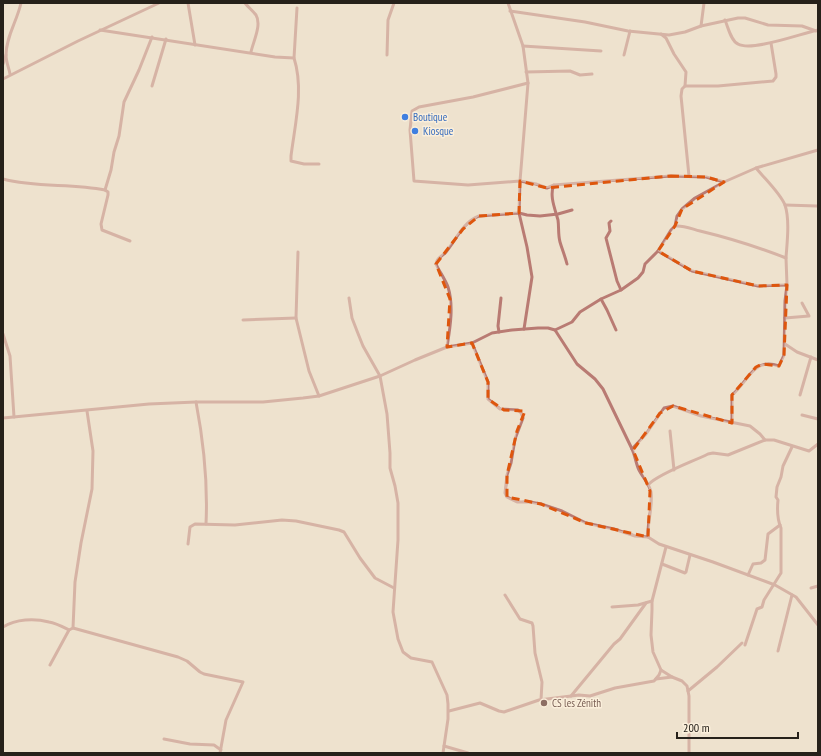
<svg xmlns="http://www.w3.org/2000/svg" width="821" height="756" font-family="'PT Sans Narrow',sans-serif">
<rect width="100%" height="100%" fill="#eee2ce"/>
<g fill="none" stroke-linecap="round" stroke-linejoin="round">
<g stroke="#b97b73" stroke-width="3">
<path d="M188 3 195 45"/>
<path d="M245 3C248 7 253 11 256 15 262 25 253 42 251 52"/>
<path d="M508 3 523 46 528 83 520 181 519 213 527 247 532 277 524 329"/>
<path d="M297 8 294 58C304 89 295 124 291 156V161L304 164H319"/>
<path d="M510 11 585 22 628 31 669 35 685 32 701 26 738 18H745L768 25 802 26 816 31"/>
<path d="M725 20C728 27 731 41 738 44 752 52 802 33 818 30"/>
<path d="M701 26 704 3"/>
<path d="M100 30 275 57 294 58"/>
<path d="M661 34 666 38 674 54 686 72 685 86 682 89 681 96 689 176"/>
<path d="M523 46 601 51"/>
<path d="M387 55 388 20 394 3"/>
<path d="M624 55 630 31"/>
<path d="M3 64 6 55"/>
<path d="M526 72 570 71 580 75 592 74"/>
<path d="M10 74C9 68 6 62 6 55 6 37 17 21 21 3"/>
<path d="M3 79 78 41 159 3"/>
<path d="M528 83 473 97 419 107 412 111 410 130 414 181 468 185 520 181 536 184 547 188 554 185 671 176 706 177 724 182"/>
<path d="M152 86 166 39"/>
<path d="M685 86H718L773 81 776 77V74L771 43"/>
<path d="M3 179C37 188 71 183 105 190L108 192V195L101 224 102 230 130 241"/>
<path d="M554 185C549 195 555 209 558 220 559 227 558 235 560 242 562 249 565 256 567 264"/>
<path d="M105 190 111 170 114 152 119 136 124 102 139 70 152 37"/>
<path d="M785 205 817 206"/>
<path d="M611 221 609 223 610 231 606 238 617 281 621 290"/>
<path d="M675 226C683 225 692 229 700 231 729 238 758 247 786 258 787 243 790 220 785 205 780 193 765 179 756 168"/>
<path d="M658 251 692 271 758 286 787 285"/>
<path d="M298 252 296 318 309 371 319 396"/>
<path d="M349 298 352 318 357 331 363 346 380 376 387 414 390 453V468L395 486 398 503V540L393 612 398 639 403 652 411 658 432 662 447 695 448 704V719L443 753"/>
<path d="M601 299 607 310 616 330"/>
<path d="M785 318 809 316 802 303"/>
<path d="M243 320 296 318"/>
<path d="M555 330 577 364 595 379 603 389 632 449"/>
<path d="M499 332 498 326 501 298"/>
<path d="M3 334 10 356 14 417"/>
<path d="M472 343 488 382V399L500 409 518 410 521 413 523 418 515 439 511 463 507 475 505 493 507 497 517 502H530L541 504 562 511 586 523 614 529 635 536 648 537 659 544 713 562 775 585 796 597 818 625"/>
<path d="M785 344 797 352 818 360"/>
<path d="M447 347C450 328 454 306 448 287 445 279 439 271 436 264 437 257 442 257 446 252 456 240 463 222 479 216L519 213 527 215 540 216 558 214 572 210"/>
<path d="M800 395 811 357"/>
<path d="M196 402C204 444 208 482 206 524"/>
<path d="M802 415 818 419"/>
<path d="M3 418 149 404 196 402H263L303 398 319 396 380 376 415 360 447 347 472 343 492 333 512 330 538 328H548L555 330 572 322 580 312 601 299 621 290 638 278 643 272 645 264 658 251 671 230 675 226 677 216 682 209 695 198 724 182 756 168 818 150"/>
<path d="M732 423V395C749 381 753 357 779 366L784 355 785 301 787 285 786 258"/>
<path d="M670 431 674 470"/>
<path d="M649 484C660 473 692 462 708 454L713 453 728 455 765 440H774L809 451 818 444"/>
<path d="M648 537C647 522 653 508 651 492 649 483 643 478 639 470 636 464 635 455 632 449L646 434 664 408 673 406 701 416 750 426 760 434 765 440"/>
<path d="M188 544 190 527 195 524 235 525 282 520 296 521 339 530 344 532 360 558 375 578 394 588"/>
<path d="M662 564 685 573 686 572 690 555"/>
<path d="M748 575 753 564 761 563 765 560 768 534 780 525"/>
<path d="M811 588 818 586"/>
<path d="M505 595 520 619 532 623 533 626 535 653 542 682 541 700"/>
<path d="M612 607 638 605 652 601"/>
<path d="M3 627C16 619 34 618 49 622 56 623 63 627 69 630"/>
<path d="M73 628 178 657 187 661 200 672 204 674 243 682 226 720 220 753"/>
<path d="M745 645 757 609 762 607 764 600 781 573V528C777 519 777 510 778 500L776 497 777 487 781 477 783 466 792 447"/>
<path d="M778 651 792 595"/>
<path d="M50 665 69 630 73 628 75 582 81 543 92 489 93 451 87 411"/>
<path d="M661 670 672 677 682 681 687 686 689 696V753"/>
<path d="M656 679 672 677"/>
<path d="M688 691 717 667 742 643"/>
<path d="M571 696 614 644 620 639 646 603"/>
<path d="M449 711 480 703 499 711 504 712 539 700 579 695 590 696 615 688 654 681 659 675 661 670 653 652 651 635 652 610V601L666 547"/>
<path d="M164 739 190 744 214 745 221 750"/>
<path d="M444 746 468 753"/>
</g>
</g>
<path d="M0 0H821V756H0ZM671 176 706 177 724 182 682 209 675 226 658 251 692 271 758 286 787 285 784 355 779 366 762 364 756 367 732 395V423L673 406 660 413 633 450 650 491 648 537 586 523 541 504 507 497V475L517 431 525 411 504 410 488 399V382L472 343 447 347 450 299 436 264 463 229 479 216 519 213 520 181 547 188Z" fill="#eee2ce" fill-opacity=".55" fill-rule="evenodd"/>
<path fill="none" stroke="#de560d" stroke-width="3" stroke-dasharray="8 5" stroke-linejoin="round" d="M671 176 706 177 724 182 682 209 675 226 658 251 692 271 758 286 787 285 784 355 779 366 762 364 756 367 732 395V423L673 406 660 413 633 450 650 491 648 537 586 523 541 504 507 497V475L517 431 525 411 504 410 488 399V382L472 343 447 347 450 299 436 264 463 229 479 216 519 213 520 181 547 188Z"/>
<g fill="#3f7fe0" stroke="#fbefdb" stroke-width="1.5">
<circle cx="405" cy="117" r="4"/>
<circle cx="415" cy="131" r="4"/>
</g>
<circle fill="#8d6e63" stroke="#fbefdb" stroke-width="1.5" cx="544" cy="703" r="4"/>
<g text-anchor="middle" stroke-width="3" stroke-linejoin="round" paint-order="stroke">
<g font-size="11" fill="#366cbe" stroke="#fbefdb" text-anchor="start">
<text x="413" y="121">Boutique</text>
<text x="423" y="135">Kiosque</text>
</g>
<g font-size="11" fill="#785e54" stroke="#fbefdb" text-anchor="start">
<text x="552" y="707">CS les Zénith</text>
</g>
</g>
<rect width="821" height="756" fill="none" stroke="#26211a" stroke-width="8"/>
<path d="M677 732v6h121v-6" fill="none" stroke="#26211a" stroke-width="2"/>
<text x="683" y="732" font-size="12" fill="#26211a" stroke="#fbefdb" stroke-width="3" paint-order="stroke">200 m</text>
</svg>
